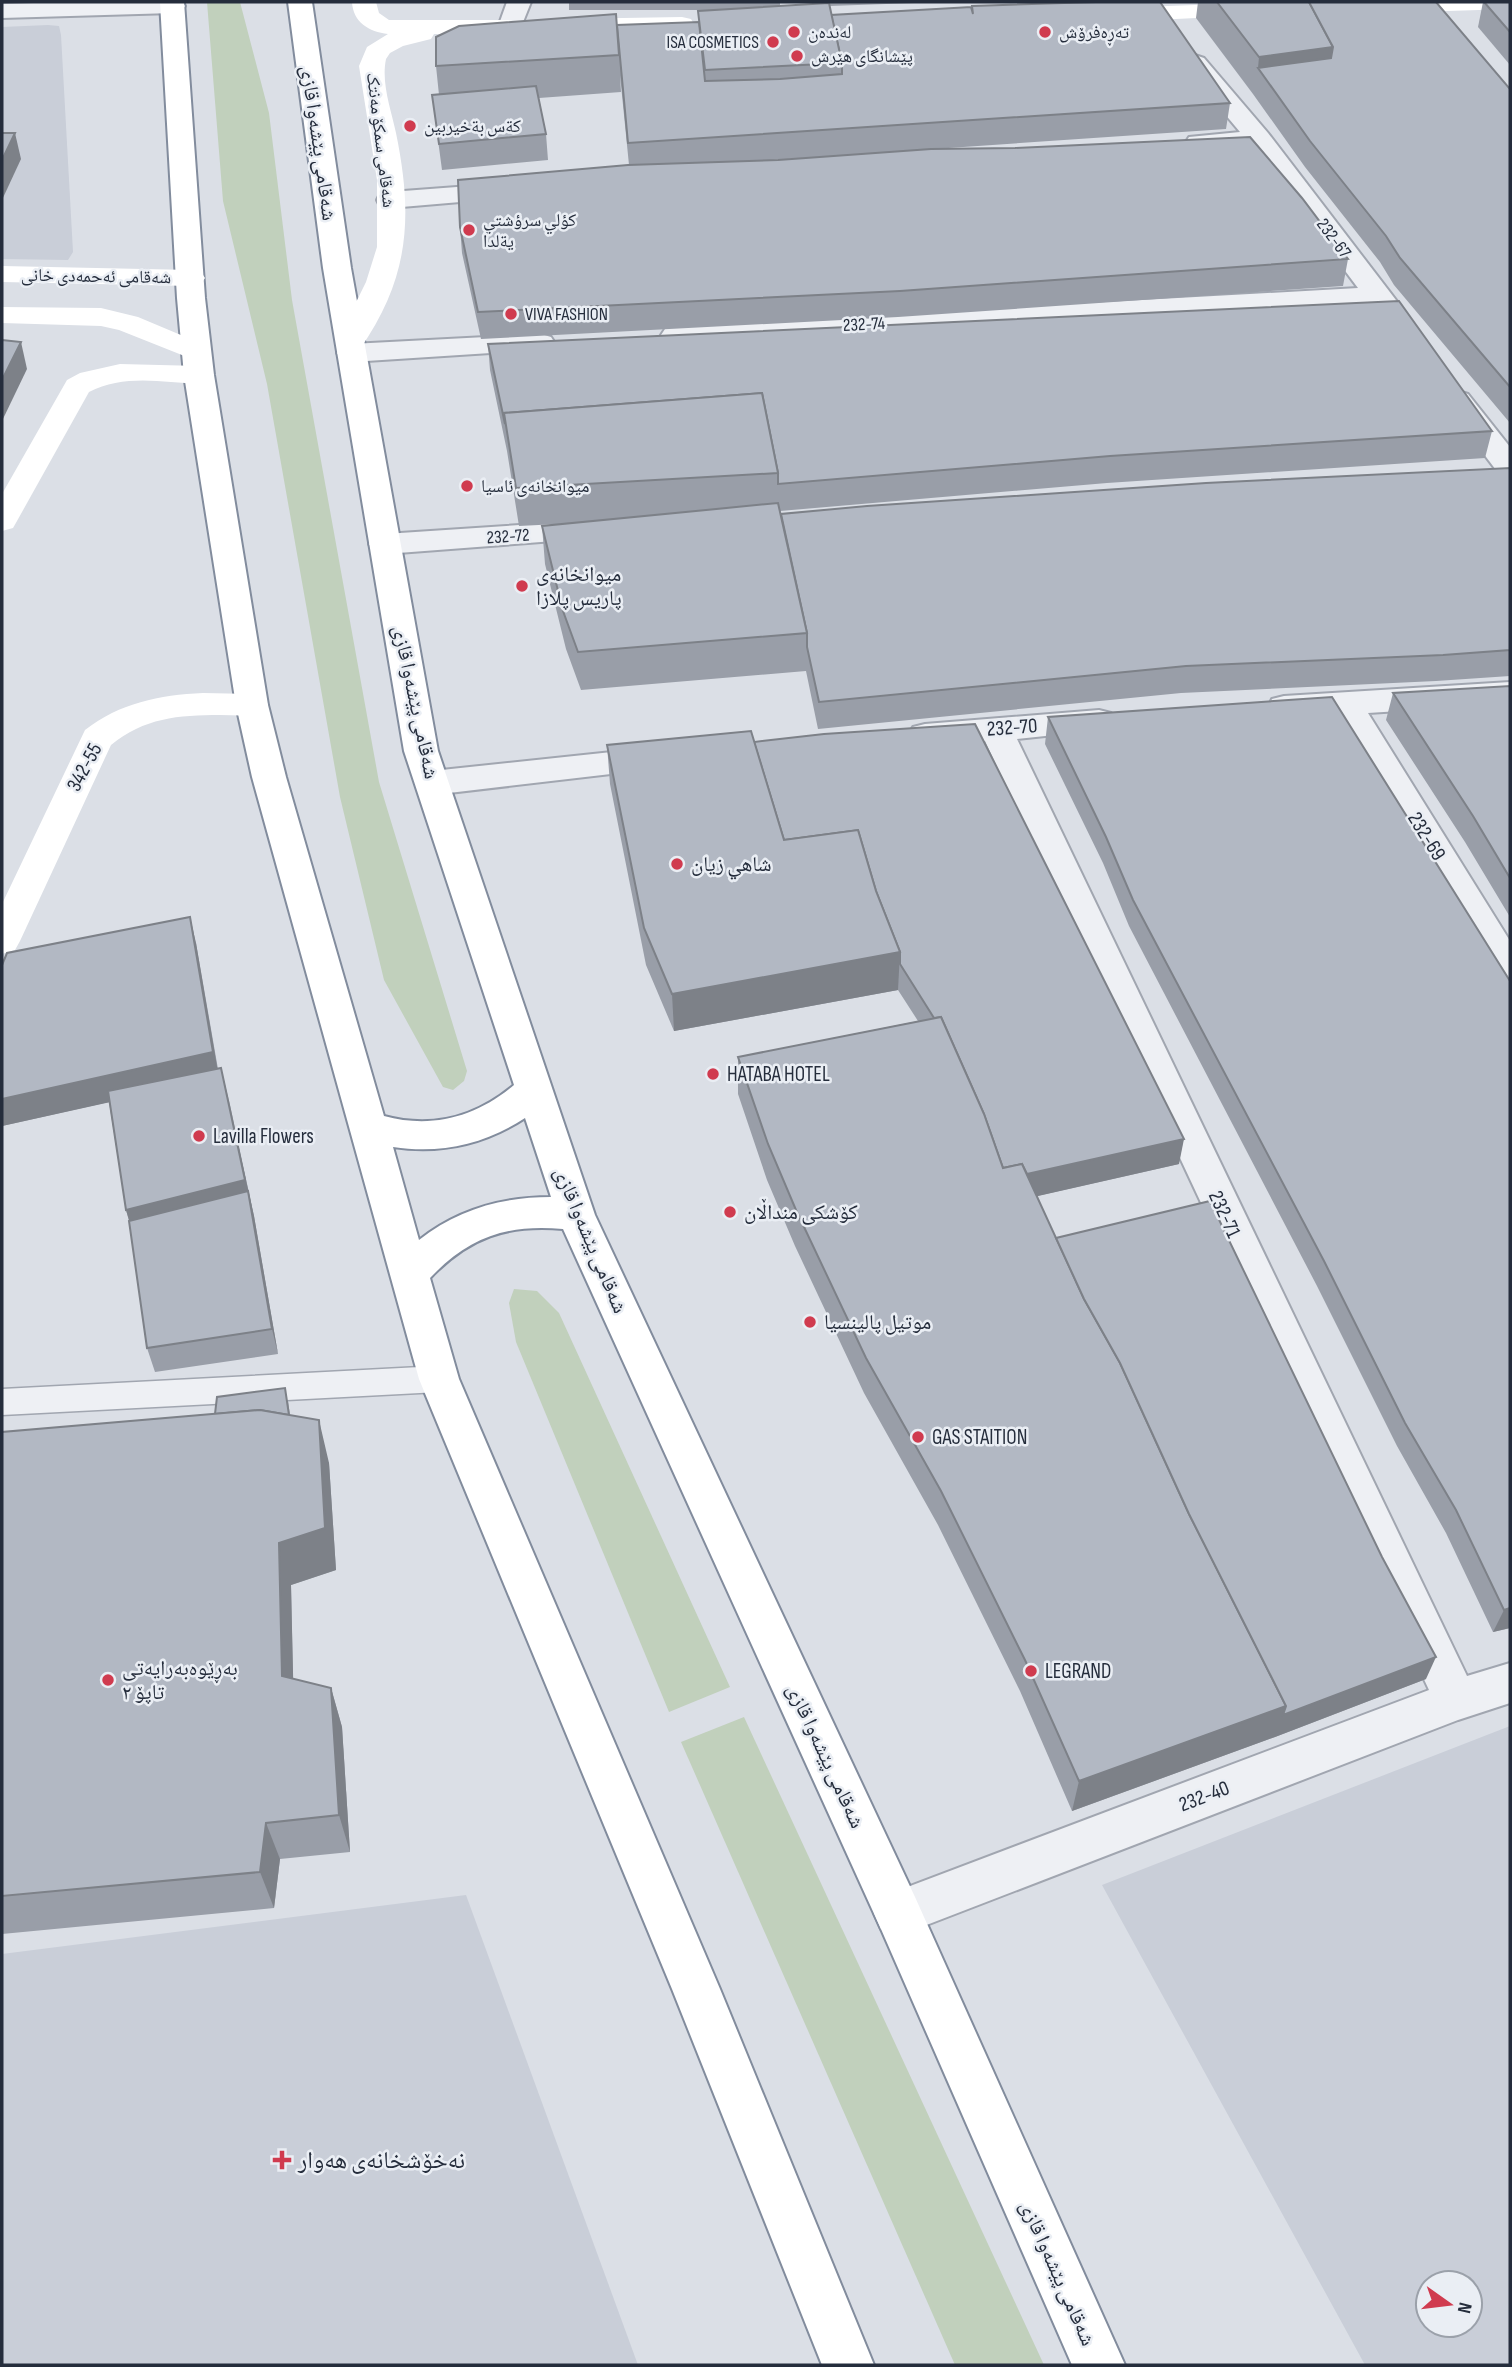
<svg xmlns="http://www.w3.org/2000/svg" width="1512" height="2367" font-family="'Sofia Sans Condensed','Noto Naskh Arabic',sans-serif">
<rect width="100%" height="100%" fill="#dbdfe6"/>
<g fill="#c9ced8" fill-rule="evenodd">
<path d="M48 25 59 26 61 35 73 252 68 260 2 259V27Z"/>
<path d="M1510 1726V2365H1365L1102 1885ZM1428 2283H1470V2325H1428Z"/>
<path d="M466 1895 638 2365H2V1954Z"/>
</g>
<g fill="#c1d0bc">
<path d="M207 2H240L269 113 292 300 379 782 467 1071 464 1081 453 1090 443 1087 384 980 340 797 267 384 223 201Z"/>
<path d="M514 1289 537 1291 559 1313 730 1687 669 1712 516 1342 509 1303Z"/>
<path d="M744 1717 1044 2365H955L681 1742Z"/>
</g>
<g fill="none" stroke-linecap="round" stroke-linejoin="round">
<g stroke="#a1a6b0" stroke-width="3">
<path id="lane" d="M439 1366 450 1370 455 1379 450 1388 439 1392 2 1415V1389Z"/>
</g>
<g stroke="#a1a6b0" stroke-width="4">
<g id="street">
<path d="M64 2H182L185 6 182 11 173 13 2 18V4Z"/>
<path d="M507 2H531L519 32 510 34 501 32 498 27Z"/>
<path d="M1195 55 1204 58 1268 133 1399 304 1403 310 1399 316C1384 320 1379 316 1370 304L675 344 665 341 661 335 665 329 675 326 1358 288 1252 147 1198 151 1189 149 1185 143 1189 137 1240 132 1182 63 1186 58Z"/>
<path d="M510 183 520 185 523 191 520 197 390 208 380 206 377 200 380 194 390 192Z"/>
<path d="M541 334 551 337 555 343 551 349 351 362 341 359 337 353 341 347 351 344Z"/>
<path d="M1458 391 1468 394 1510 447V476L1499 474 1443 400 1448 394Z"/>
<path d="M596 520 607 523 611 530 607 537 385 554 374 551 369 544 374 537 385 534Z"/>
<path d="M1510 682V704L1368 713 1510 941V983L1497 979 1336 715 1284 718 1272 715 1268 707 1272 699 1284 696Z"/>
<path d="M1099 710 1111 713 1116 721 1111 729 1017 739 1467 1676 1510 1663V1703L1458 1720 898 1936 881 1929 874 1913 881 1897 1429 1690 985 741 925 746 913 743 908 735 913 727 925 724Z"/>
<path d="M659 747 671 751 676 759 671 767 432 795 420 791 415 783 420 775 432 771Z"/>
</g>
</g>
<g stroke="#828c9d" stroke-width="4">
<path id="highway" d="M160 2H184L205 298 214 375 268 705 286 777 384 1116C432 1129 476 1117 514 1085L404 751 323 268 288 2H312L351 268 438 751 595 1215 915 1897 1125 2365H1072L881 1929 563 1229C507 1224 469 1237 430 1278L459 1379 720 1989 874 2365H822L672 1989 419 1379 252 777 236 705 184 375 177 298ZM525 1118 551 1197C502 1197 458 1209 419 1240L393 1147C440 1154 484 1145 525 1118Z"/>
</g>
<use href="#lane" fill="#eef0f4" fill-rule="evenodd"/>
<use href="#street" fill="#eef0f4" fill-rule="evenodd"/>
<g fill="#fff" fill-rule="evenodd">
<path d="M352 2H376L379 13 389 20H508L517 22 520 27 517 32 508 34H434L431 39 403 46 390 53 386 59C381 83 391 109 396 133 413 216 410 277 360 349L350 352 340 349 336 343 366 282 377 247V180L359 66 367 47 388 34C369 32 353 22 352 2Z"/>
<path d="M1377 2H1510V9L1386 13 1377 11 1374 6Z"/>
<path d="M1249 3 1258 5 1261 10 1258 15 1114 22 1105 20 1102 15 1105 10 1114 8Z"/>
<path d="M682 17 691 19 694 24 691 29 564 33 555 31 552 26 555 21 564 19Z"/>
<path d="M2 266 191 270 201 272 205 278 201 284 191 286 2 282Z"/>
<path d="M2 307 101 308 138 317 207 346 211 352 207 358 197 361 119 330 101 326 2 323Z"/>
<path d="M120 364 199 366 209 369 214 375 209 381 199 384C162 382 123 374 89 392L17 521 13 528 2 531V494L67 380 80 373Z"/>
<path d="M203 693 252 694 264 697 268 705 264 713C249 717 235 715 220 715 178 715 144 718 111 745L20 941 15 950 2 954V904L85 730C120 703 159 695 203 693Z"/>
</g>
<use href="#highway" fill="#fff" fill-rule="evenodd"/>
</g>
<g fill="#999ea8">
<path d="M569 2H780V6L824 4V2H943L829 6 831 15 972 10 1230 103 1226 129 757 161 1348 259 1343 286 898 317 481 339 462 253 460 227 629 165 620 75 621 92 539 98 546 134 548 160 442 170 432 95H439L436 66 617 25 699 22 698 11 714 10H569Z"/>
<path d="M1198 2H1436L1510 89V423L1394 285 1380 262 1305 167 1253 94 1196 18Z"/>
<path d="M1483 2H1510V65L1478 27Z"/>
<path d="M488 344 1492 431 1485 458 1107 483 780 511 781 514 1510 468V676L1436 681 1181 693 818 729 806 671 581 690 566 649 545 564 542 526 558 524 519 526 507 451 490 370Z"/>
<path d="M1510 686V917L1465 842 1386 720 1393 693Z"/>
<path d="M1048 717 1510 981V1628L1493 1632 1446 1533 1397 1446 1317 1286 1129 926 1103 863 1045 744Z"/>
<path d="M754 742 1179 1164 1037 1196 1056 1238 1426 1679 1275 1737 1072 1811 1020 1691 938 1525 864 1393 795 1246 767 1180 738 1094V1057L918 1021 898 990 674 1031 646 965 610 784 607 745Z"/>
<path d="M196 943 218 1069 221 1068 230 1105 254 1216 278 1354 155 1372 147 1348 129 1221 126 1210 109 1102 2 1126Z"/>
<path d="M288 1401 290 1415 329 1463 336 1570 291 1585 293 1679 331 1688 342 1727 350 1852 280 1859 274 1908 2 1934V1432L215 1414Z"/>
</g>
<g fill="#7d8188">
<path d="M1333 47 1326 84 1258 68 1259 57Z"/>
<path d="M15 133 21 159 2 200V160Z"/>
<path d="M21 342 27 369 2 421V380Z"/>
<path d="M190 917 196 943 219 1078 2 1126V1099Z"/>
<path d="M900 952 898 990 674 1031 672 994Z"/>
<path d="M221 1068 254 1216 278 1354 272 1329 137 1246 126 1210Z"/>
<path d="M1184 1139 1179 1164 998 1205 1001 1179Z"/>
<path d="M319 1420 329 1463 336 1570 291 1585 294 1716 282 1676 279 1543Z"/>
<path d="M1510 1608V1628L1493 1632 1504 1610Z"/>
<path d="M1436 1657 1426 1679 1275 1737 1072 1811 1079 1781 1286 1706Z"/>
<path d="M331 1688 342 1727 350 1852 339 1815Z"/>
<path d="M266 1823 280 1859 274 1908 260 1872Z"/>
</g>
<g fill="#b2b8c3" stroke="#7d8188" stroke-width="2">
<path d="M1096 2H1160L1230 103 628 143 617 25 699 22 705 81 780 79 842 74V63L831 15 971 7 973 14 972 6Z"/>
<path d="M1217 2H1309L1333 47 1259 57Z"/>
<path d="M1309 2H1436L1510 89V387L1400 258 1386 236 1310 141 1258 68 1331 58 1333 47Z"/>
<path d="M1484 2H1510V32Z"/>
<path d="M829 3 842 63 705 70 698 11Z"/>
<path d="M616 14 619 55 436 66V37L459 26Z"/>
<path d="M536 86 546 134 439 144 432 95Z"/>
<path d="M2 133H15L2 160Z"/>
<path d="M1250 137 1302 198 1348 259 900 291 478 312 460 227 458 180 628 165 778 160 931 149 1015 148Z"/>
<path d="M1399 301 1492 431 1110 456 778 484V473L762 393 504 413 505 424 488 344Z"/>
<path d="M2 340 21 342 2 380Z"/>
<path d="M762 393 778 473 516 488 504 413Z"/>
<path d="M1510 468V650L1443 655 1186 666 819 702 807 647V633L781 514 867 506 1206 483Z"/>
<path d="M778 503 807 633 578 652 563 611 542 526Z"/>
<path d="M1510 686V878L1473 816 1393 693Z"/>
<path d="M1332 697 1510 981V1608L1504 1610 1456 1510 1405 1423 1324 1261 1133 900 1106 837 1048 717Z"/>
<path d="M975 724 1184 1139 1027 1174 1022 1164 1003 1168 984 1114 941 1017 934 1018 900 964V952L876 891 858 830 784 840 754 742 824 734Z"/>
<path d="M751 731 784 840 858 830 876 891 900 952 672 994 644 928 607 745Z"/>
<path d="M190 917 213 1052 2 1099V965L7 953Z"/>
<path d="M941 1017 984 1114 1003 1168 1022 1164 1084 1299 1120 1363 1189 1514 1286 1706 1079 1781 1025 1660 941 1491 866 1358 796 1210 768 1144 738 1057Z"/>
<path d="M221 1068 245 1180 126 1210 108 1091Z"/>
<path d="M248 1191 272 1329 147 1348 129 1221Z"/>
<path d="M1210 1201 1382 1557 1436 1657 1283 1715 1286 1706 1189 1514 1120 1363 1084 1299 1056 1238Z"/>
<path d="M285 1388 289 1415 260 1410 215 1414 217 1397Z"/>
<path d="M260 1410 319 1420 325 1528 279 1543 282 1676 331 1688 339 1815 266 1823 260 1872 2 1896V1432Z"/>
</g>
<g fill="#d03b4f" stroke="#eaeef4" stroke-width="2.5">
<circle cx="794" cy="32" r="7"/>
<circle cx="1045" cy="32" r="7"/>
<circle cx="773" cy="42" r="7"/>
<circle cx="797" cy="56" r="7"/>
<circle cx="410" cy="126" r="7"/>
<circle cx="469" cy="230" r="7"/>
<circle cx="511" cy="314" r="7"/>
<circle cx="467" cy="486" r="7"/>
<circle cx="522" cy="586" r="7"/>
<circle cx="677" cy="864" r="7"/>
<circle cx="713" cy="1074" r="7"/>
<circle cx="199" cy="1136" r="7"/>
<circle cx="730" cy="1212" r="7"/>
<circle cx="810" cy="1322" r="7"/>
<circle cx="918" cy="1437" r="7"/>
<circle cx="1031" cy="1671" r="7"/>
<circle cx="108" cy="1680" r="7"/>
<path d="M278.5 2149.5h7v7h7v7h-7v7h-7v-7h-7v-7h7z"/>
</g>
<g text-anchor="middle" stroke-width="5" stroke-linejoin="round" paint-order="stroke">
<g font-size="18" fill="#252d3c" stroke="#eaeef4" text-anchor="start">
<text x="808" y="38">لەندەن</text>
<text x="1059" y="38">تەڕەفرۆش</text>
<text x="759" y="48" text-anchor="end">ISA COSMETICS</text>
<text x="811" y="62">پێشانگای هێرش</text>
<text x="424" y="132">كةس بةخيربين</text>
<text x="483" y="226">كؤلي سرؤشتي<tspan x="483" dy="21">يةلدا</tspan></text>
<text x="525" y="320">VIVA FASHION</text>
<text x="481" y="492">میوانخانەی ئاسیا</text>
</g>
<g font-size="18" fill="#252d3c" stroke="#eaeef4">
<text transform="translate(381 140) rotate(83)" y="6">شەقامی سمکۆ مەنتک</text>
<text transform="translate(1334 238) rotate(53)" y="6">232-67</text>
<text transform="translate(96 276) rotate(1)" y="6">شەقامی ئەحمەدی خانی</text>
<text transform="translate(864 324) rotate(-3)" y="6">232-74</text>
<text transform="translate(508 536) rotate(-4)" y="6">232-72</text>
</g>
<g font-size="21" fill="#252d3c" stroke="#eaeef4">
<text transform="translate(319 143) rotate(82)" y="7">شەقامی پێشەوا قازی</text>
<text transform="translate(416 702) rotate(78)" y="7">شەقامی پێشەوا قازی</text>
<text transform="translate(1012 727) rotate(-4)" y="7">232-70</text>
<text transform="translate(84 767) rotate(-62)" y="7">342-55</text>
<text transform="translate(1427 836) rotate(58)" y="7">232-69</text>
<text transform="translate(1225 1214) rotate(65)" y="7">232-71</text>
<text transform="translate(591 1240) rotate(67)" y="7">شەقامی پێشەوا قازی</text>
<text transform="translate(826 1756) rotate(65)" y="7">شەقامی پێشەوا قازی</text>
<text transform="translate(1204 1796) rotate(-21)" y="7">232-40</text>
<text transform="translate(1058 2273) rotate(66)" y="7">شەقامی پێشەوا قازی</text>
</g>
<g font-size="21" fill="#252d3c" stroke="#eaeef4" text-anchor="start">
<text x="536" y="581">میوانخانەی<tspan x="536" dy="24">پاریس پلازا</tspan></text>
<text x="691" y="871">شاهي زيان</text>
<text x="727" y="1081">HATABA HOTEL</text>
<text x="213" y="1143">Lavilla Flowers</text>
<text x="744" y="1219">کۆشکی منداڵان</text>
<text x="824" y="1329">موتيل پالينسيا</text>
<text x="932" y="1444">GAS STAITION</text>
<text x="122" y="1675">بەڕێوەبەرایەتی<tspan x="122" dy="24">تاپۆ ٢</tspan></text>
<text x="1045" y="1678">LEGRAND</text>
</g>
<g font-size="24" fill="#252d3c" stroke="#eaeef4" text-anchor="start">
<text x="298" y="2168">نەخۆشخانەی هەوار</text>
</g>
</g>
<rect width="1512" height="2367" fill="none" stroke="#252d3c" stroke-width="7"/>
<g transform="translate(1449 2304) rotate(104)"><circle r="33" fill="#eaeef4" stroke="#9ba1aa" stroke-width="2"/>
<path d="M0-5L12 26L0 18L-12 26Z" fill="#d03b4f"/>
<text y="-10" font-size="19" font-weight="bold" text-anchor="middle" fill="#252d3c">N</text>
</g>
</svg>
